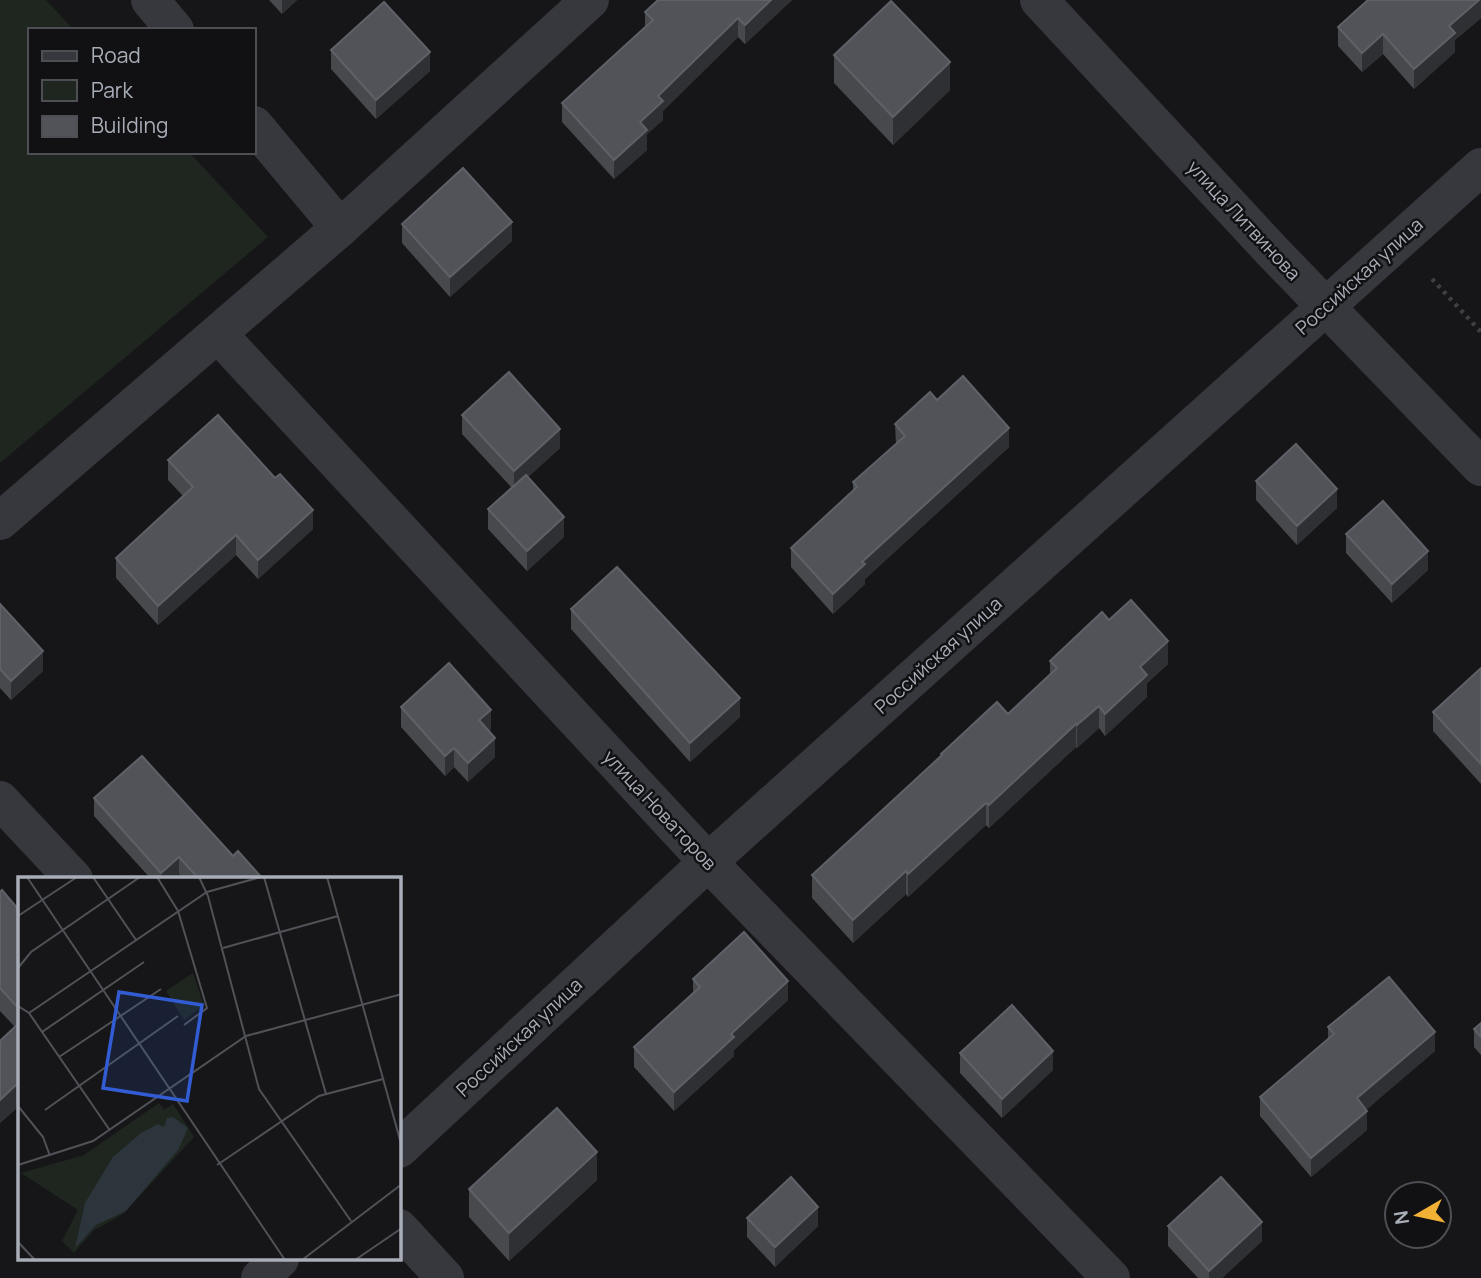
<svg xmlns="http://www.w3.org/2000/svg" width="1481" height="1278" font-family="Manrope,sans-serif">
<rect width="100%" height="100%" fill="#161618"/>
<path fill="#1e261f" d="M0 0H46L74 30H30V152H189L268 237 0 463Z"/>
<g fill="none" stroke-linecap="round" stroke-linejoin="round">
<path stroke="#3d3f44" stroke-width="4.5" stroke-dasharray="3.5 5" stroke-linecap="butt" d="M1432 279 1481 332"/>
<g stroke="#37383d" stroke-width="38">
<path d="M150 0 175 30"/>
<path d="M1039 0 1272 251 1481 467"/>
<path d="M254 125 340 228"/>
<path d="M218 334 708 862 1111 1278"/>
<path d="M0 521 340 228 590 0"/>
<path d="M0 800 74 879"/>
<path d="M399 1149 708 862 1481 167"/>
<path d="M399 1228 445 1278"/>
<path d="M260 1278 280 1259"/>
</g>
</g>
<g fill="#47494d">
<path d="M269 0H297L282 14Z"/>
<path d="M658 0H792L745 44 738 37 663 111V120L647 134V150L614 179 562 122V103L645 27V12Z"/>
<path d="M1481 0V18L1455 40V52L1414 89 1383 54 1362 72 1338 46V27Z"/>
<path d="M331 50 430 71 376 119 331 69Z"/>
<path d="M834 55 950 90 893 145 834 83Z"/>
<path d="M402 224 512 241 450 297 402 243Z"/>
<path d="M937 400 1009 447 865 579V584L833 614 791 567V548L853 490V482L896 444 895 424Z"/>
<path d="M462 415 560 448 528 477 564 537 527 571 488 529V509L512 488 462 434Z"/>
<path d="M168 460 313 529 258 579 236 555 158 625 116 578V558L183 496 168 480Z"/>
<path d="M1256 481 1337 508 1297 545 1256 500Z"/>
<path d="M1346 534 1428 570 1392 603 1346 553Z"/>
<path d="M0 604 43 671 11 700 0 688Z"/>
<path d="M571 609 740 717 690 762 571 629Z"/>
<path d="M1109 620 1168 664 1147 683V697L1105 736 1099 728 1077 748 1076 747 989 828 986 825 908 897 906 894 853 943 812 898V875L941 756V754L1008 714 1050 675V661Z"/>
<path d="M1481 668V784L1433 731V712Z"/>
<path d="M401 707 491 729 489 731 495 757 468 782 454 767 445 776 401 727Z"/>
<path d="M94 798 233 856 263 879H183L179 874 173 879H151L94 816Z"/>
<path d="M0 892 19 910V1106L0 1123V1041L15 1027 0 1011Z"/>
<path d="M693 979 788 1000 734 1050V1056L674 1111 634 1067V1047L693 993Z"/>
<path d="M1481 1023V1055L1474 1047V1029Z"/>
<path d="M1328 1027 1435 1051 1366 1109 1367 1130 1311 1177 1260 1116V1097L1328 1039Z"/>
<path d="M960 1053 1053 1070 1002 1118 960 1073Z"/>
<path d="M597 1180 509 1261 469 1217V1189Z"/>
<path d="M747 1218 818 1226 775 1267 747 1237Z"/>
<path d="M1168 1226 1262 1241 1222 1278H1198L1168 1246Z"/>
</g>
<g fill="#2f3033">
<path d="M282 0H297L282 14Z"/>
<path d="M771 0H792L745 44V25Z"/>
<path d="M1479 0H1481V18L1455 40V52L1414 89V69L1449 26Z"/>
<path d="M738 18V37L663 111V120L647 134V150L614 179V160L658 96Z"/>
<path d="M1383 34V54L1362 72V53Z"/>
<path d="M430 52V71L376 119V100Z"/>
<path d="M950 62V90L893 145V117Z"/>
<path d="M512 222V241L450 297V277Z"/>
<path d="M1009 428V447L865 579V584L833 614V594L862 562Z"/>
<path d="M560 429V448L514 490V471Z"/>
<path d="M1337 489V508L1297 545V526Z"/>
<path d="M313 510V529L258 579V560Z"/>
<path d="M564 517V537L527 571V551Z"/>
<path d="M236 535V555L158 625V606Z"/>
<path d="M1428 551V570L1392 603V584Z"/>
<path d="M1168 641V664L1147 683V697L1105 736V714L1140 667Z"/>
<path d="M43 651V671L11 700V681Z"/>
<path d="M740 698V717L690 762V743Z"/>
<path d="M1099 706V728L1077 748V725Z"/>
<path d="M491 710V729L479 740V720Z"/>
<path d="M1076 724V747L989 828V805Z"/>
<path d="M495 738V757L468 782V763Z"/>
<path d="M454 748V767L445 776V756Z"/>
<path d="M986 803V825L908 897V874Z"/>
<path d="M179 857V874L173 879H161V873Z"/>
<path d="M906 871V894L853 943V920Z"/>
<path d="M788 981V1000L734 1050V1056L674 1111V1092L731 1034Z"/>
<path d="M1435 1032V1051L1357 1118V1098Z"/>
<path d="M1053 1051V1070L1002 1118V1099Z"/>
<path d="M19 1082V1106L0 1123V1100Z"/>
<path d="M1367 1111V1130L1311 1177V1158Z"/>
<path d="M597 1152V1180L509 1261V1233Z"/>
<path d="M818 1207V1226L775 1267V1247Z"/>
<path d="M1262 1222V1241L1222 1278H1209V1271Z"/>
</g>
<g fill="#525359" stroke="#5f6168" stroke-width="2">
<path d="M658 0H771L745 25 738 18 658 96 663 101 640 122 647 130 614 160 562 103 653 20 645 12Z"/>
<path d="M1368 0H1479L1449 26 1455 33 1414 69 1383 34 1362 53 1338 27Z"/>
<path d="M891 1 950 62 893 117 834 55Z"/>
<path d="M384 2 430 52 376 100 331 50Z"/>
<path d="M463 168 512 222 450 277 402 224Z"/>
<path d="M509 372 560 429 514 471 462 415Z"/>
<path d="M963 376 1009 428 862 562 865 564 833 594 791 548 857 487 853 482 905 436 895 424 930 392 937 400Z"/>
<path d="M218 415 275 478 280 474 313 510 258 560 236 535 158 606 116 558 193 487 168 460Z"/>
<path d="M1296 444 1337 489 1297 526 1256 481Z"/>
<path d="M526 475 564 517 527 551 488 509Z"/>
<path d="M1383 501 1428 551 1392 584 1346 534Z"/>
<path d="M617 567 740 698 690 743 571 609Z"/>
<path d="M1131 600 1168 641 1140 667 1147 675 1105 714 1099 706 1077 725 1076 724 989 805 986 803 908 874 906 871 853 920 812 875 942 755 941 754 997 702 1008 714 1057 668 1050 661 1102 612 1109 620Z"/>
<path d="M0 604 43 651 11 681 0 669Z"/>
<path d="M449 663 491 710 479 720 495 738 468 763 454 748 445 756 401 707Z"/>
<path d="M1481 668V764L1433 712Z"/>
<path d="M142 756 233 856 238 851 263 879H199L179 857 161 873 94 798Z"/>
<path d="M2 890 19 910V1009L0 988V892Z"/>
<path d="M744 932 788 981 731 1034 734 1037 674 1092 634 1047 700 987 693 979Z"/>
<path d="M1389 977 1435 1032 1357 1098 1367 1111 1311 1158 1260 1097 1334 1034 1328 1027Z"/>
<path d="M1012 1005 1053 1051 1002 1099 960 1053Z"/>
<path d="M19 1023V1082L0 1100V1041Z"/>
<path d="M1481 1023V1037L1474 1029Z"/>
<path d="M557 1108 597 1152 509 1233 469 1189Z"/>
<path d="M791 1177 818 1207 775 1247 747 1218Z"/>
<path d="M1221 1177 1262 1222 1209 1271 1168 1226Z"/>
</g>
<g text-anchor="middle" stroke-width="5" stroke-linejoin="round" paint-order="stroke">
<g font-size="19" fill="#a8adb8" stroke="#111113">
<text transform="translate(1244 220) rotate(47)" y="7">улица Литвинова</text>
<text transform="translate(1359 276) rotate(-42)" y="7">Российская улица</text>
<text transform="translate(938 655) rotate(-42)" y="7">Российская улица</text>
<text transform="translate(660 810) rotate(47)" y="7">улица Новаторов</text>
<text transform="translate(519 1037) rotate(-43)" y="7">Российская улица</text>
</g>
</g>
<g transform="translate(18 877)">
<rect width="383" height="383" fill="#161618"/>
<path d="M175 96 186 129 166 143 148 114ZM141 226 146 233 155 227 176 260 105 337 75 354 56 376 44 364 60 333 3 296 66 278Z" fill="#1e261f"/>
<path d="M155 240 170 251 160 273 108 334 78 348 57 371 67 326 95 280 123 256 140 247 146 250 149 241Z" fill="#2c353c"/>
<path fill="none" stroke="#505258" stroke-width="2" d="M9 0 267 383M75 0 118 63M139 0 160 34 189 131 166 148M181 0 190 19 241 212 333 344M246 0 308 217M309 0 384 270M0 39 59 0M205 71 320 39M0 91 13 75 122 0M0 129 11 136 91 252M11 136 189 15 243 0M24 155 126 85M41 180 143 112M0 229 25 260 32 279M27 233 160 139M0 288 75 264 228 159 384 117M199 288 301 219 365 202M0 365 17 383M284 383 384 307M337 383 384 351"/>
<path fill="#325cd3" fill-opacity="0.15" stroke="#325cd3" stroke-width="3.5" d="M101 115 184 128 169 224 85 211Z"/>
<rect width="383" height="383" fill="none" stroke="#a8adb8" stroke-width="3.5"/>
</g>
<rect x="28" y="28" width="228" height="126" fill="#111113" stroke="#4d4f55" stroke-width="2"/>
<rect x="42" y="51" width="35" height="10" fill="#37383d" stroke="#4d4f55" stroke-width="2"/>
<text x="91" y="63" font-size="21" fill="#a8adb8">Road</text>
<rect x="42" y="80" width="35" height="21" fill="#1e261f" stroke="#4d4f55" stroke-width="2"/>
<text x="91" y="98" font-size="21" fill="#a8adb8">Park</text>
<rect x="42" y="116" width="35" height="21" fill="#525359" stroke="#4d4f55" stroke-width="2"/>
<text x="91" y="133" font-size="21" fill="#a8adb8">Building</text>
<g transform="translate(1418 1215) rotate(261)"><circle r="33" fill="#111113" stroke="#4d4f55" stroke-width="2"/>
<path d="M0-5L12 26L0 18L-12 26Z" fill="#f2b134"/>
<text y="-10" font-size="19" font-weight="bold" text-anchor="middle" fill="#a8adb8">N</text>
</g>
</svg>
